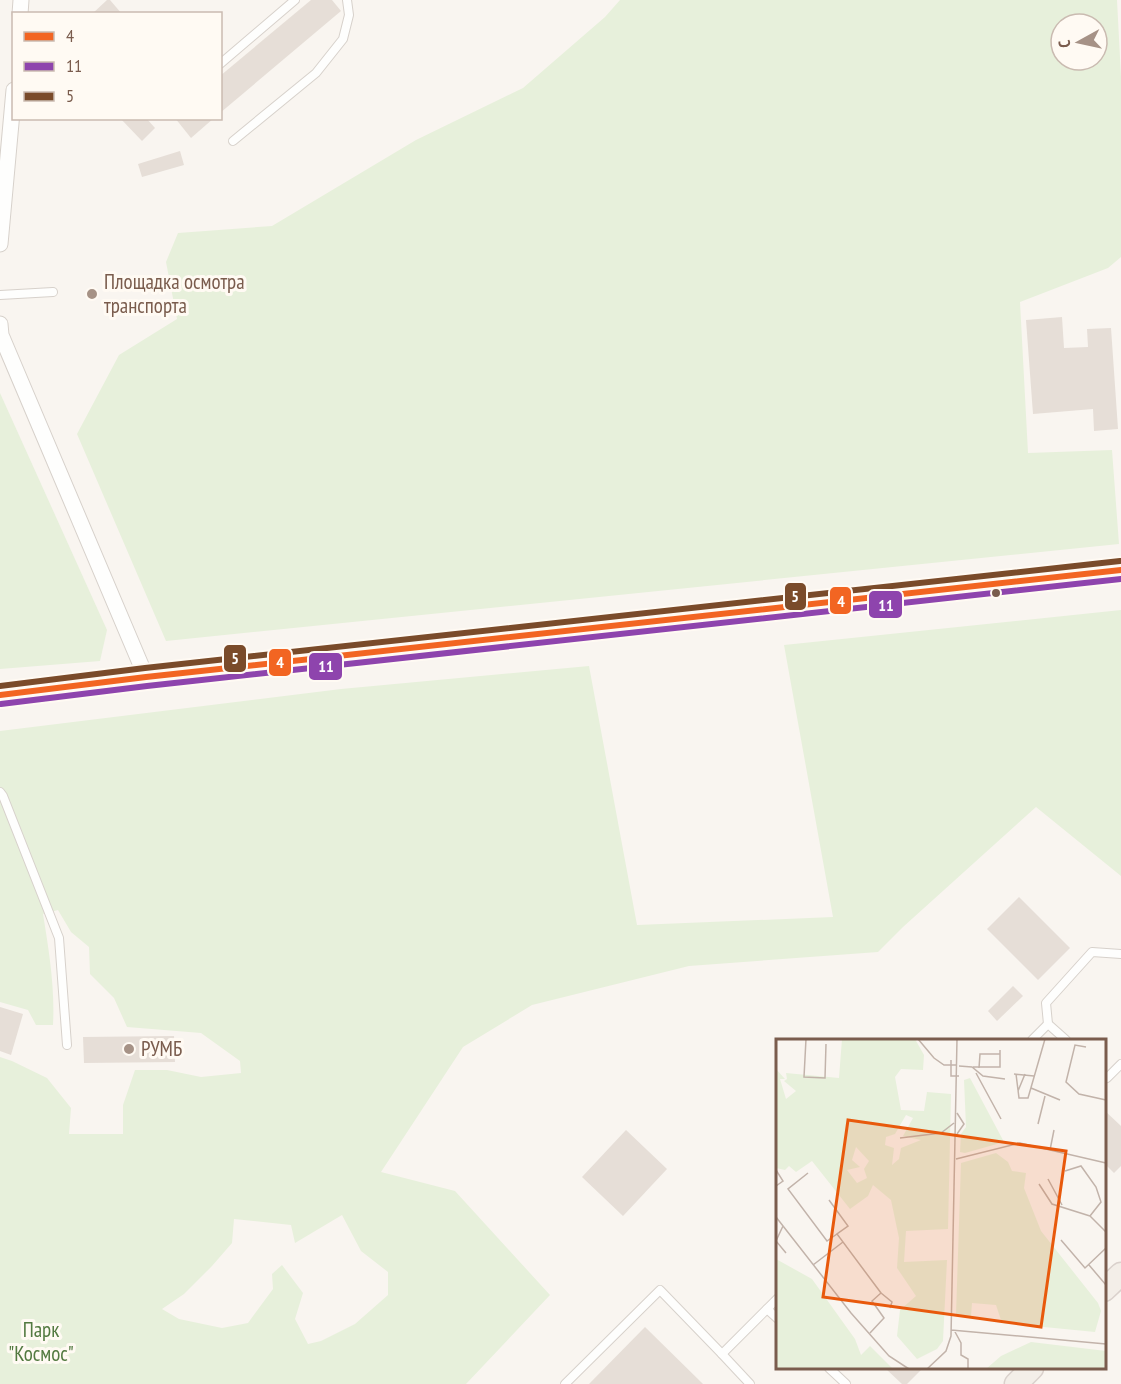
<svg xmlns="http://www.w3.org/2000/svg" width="1121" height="1384" font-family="'PT Sans Narrow',sans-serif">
<rect width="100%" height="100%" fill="#f9f5f0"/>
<g fill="#e7f0db" fill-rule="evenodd">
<path d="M620 0H1117L1121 77V257L1108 268 1020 302 1028 453 1112 450 1119 544 166 641 77 434 119 355 177 319 166 262 178 233 272 226 416 140 523 88 605 17ZM1061 24H1097V60H1061Z"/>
<path d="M0 393 107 630 100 661 0 669Z"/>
<path d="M1121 610V876L1036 807 903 927 878 952 689 966 532 1005 463 1047 381 1172 455 1191 550 1295 466 1384H0V1057L12 1061 47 1078 71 1108 69 1134H123V1105L135 1070H167L201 1077 241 1073 240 1061 201 1033 127 1027 114 998 90 974 89 947 71 932 58 910 43 914C49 951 55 988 53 1025H36L28 1010 0 1002V731L341 689 589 666 637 925 833 917 784 645ZM342 1215 361 1251 388 1272V1295L355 1324 321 1341 308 1344 295 1319 303 1293 282 1265 272 1274 273 1289 248 1323 222 1328 179 1319 162 1309 184 1294 212 1266 232 1243 234 1219 291 1225 295 1243Z"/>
</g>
<g fill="#e6ded7">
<path d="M107 0H110L122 14H92Z"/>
<path d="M311 0H332L341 11 220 113V76Z"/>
<path d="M120 118H146L155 128 142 141Z"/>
<path d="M175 118H214L191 138Z"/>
<path d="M180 151 184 165 142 177 138 164Z"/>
<path d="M1062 317 1064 348 1088 347 1087 329 1111 328 1118 429 1094 431 1093 409 1033 414 1026 320Z"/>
<path d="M1019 897 1070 948 1038 980 987 929Z"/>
<path d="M1013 986 1023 996 997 1021 988 1011Z"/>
<path d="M0 1007 23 1014 11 1055 0 1051Z"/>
<path d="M174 1036 175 1062 84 1063 83 1037Z"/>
<path d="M1104 1110 1121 1126V1166L1114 1173 1104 1163Z"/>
<path d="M626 1130 667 1169 623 1216 582 1177Z"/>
<path d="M645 1327 703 1384H589Z"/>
<path d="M885 1368H923L907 1384H902Z"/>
</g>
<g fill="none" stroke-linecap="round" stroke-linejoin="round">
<g stroke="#d7d1cb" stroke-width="10">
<g id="service">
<path d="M220 64 295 0"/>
<path d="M233 141 316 73 343 39 349 15 347 0"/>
<path d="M0 295 53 292"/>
<path d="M0 792 3 796 59 938 67 1045"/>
<path d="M1048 1024 1046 1003 1092 952 1121 954"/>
<path d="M1032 1040 1048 1024 1066 1040"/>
<path d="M1104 1076 1107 1078 1121 1064"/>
<path d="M767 1309 778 1319"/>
<path d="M722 1354 750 1384"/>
<path d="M829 1368 846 1384"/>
<path d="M565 1384 660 1290 722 1354 778 1298"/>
</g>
</g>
<g stroke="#d7d1cb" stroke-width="17">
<g id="minor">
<path d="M20 14 21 0"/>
<path d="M0 244 14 90"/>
<path d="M0 324 1 335 146 677"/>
</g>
</g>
<g stroke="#dad1cc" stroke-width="25">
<g id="primary">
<path d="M0 695 146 677 1121 570"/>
<path d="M1104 1290 1121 1274"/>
<path d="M1016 1384 1032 1368"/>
</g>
</g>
<use href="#service" stroke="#fefefd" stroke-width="8"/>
<use href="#minor" stroke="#fefefd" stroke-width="15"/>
<use href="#primary" stroke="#f3eee8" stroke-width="22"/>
<g stroke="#fffaf3" stroke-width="10">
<path id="bus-1" d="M0 695 146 677 1121 570"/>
</g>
<g stroke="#fffaf3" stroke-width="10">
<path id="bus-2" d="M1 704 147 686 1121 579"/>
</g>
<g stroke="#fffaf3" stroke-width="10">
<path id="bus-3" d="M0 686 145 668 1120 561"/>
</g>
<use href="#bus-1" stroke="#f26522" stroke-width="6"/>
<use href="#bus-2" stroke="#8e44ad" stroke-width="6"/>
<use href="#bus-3" stroke="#7a4b2a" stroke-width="6"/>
</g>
<g fill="#a69286" stroke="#fffaf3" stroke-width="2">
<circle cx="92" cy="294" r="6"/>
<circle cx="129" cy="1049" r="6"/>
</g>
<circle fill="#7a5c4d" stroke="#fffaf3" stroke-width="2" cx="996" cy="593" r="5"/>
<g text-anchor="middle" stroke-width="6" stroke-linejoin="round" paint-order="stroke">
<g font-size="21" fill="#7a5c4d" stroke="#fffaf3" text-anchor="start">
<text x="104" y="289">Площадка осмотра<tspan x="104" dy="24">транспорта</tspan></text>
<text x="141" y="1056">РУМБ</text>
</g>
<g font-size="21" fill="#537a41" stroke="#fffaf3">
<text x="41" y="1337">Парк<tspan x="41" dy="24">"Космос"</tspan></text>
</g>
</g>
<g transform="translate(776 1039)">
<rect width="330" height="330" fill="#f9f5f0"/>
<path d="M66 0H139L148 16 147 31 125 30 119 38 125 71 148 72 151 53 175 55 172 190 130 192 128 223 171 221 167 302 161 310 141 320 121 297 124 271 140 257 121 229 123 199 115 161 97 146 92 157 74 170 36 122 20 133 13 127 9 131 0 129V30L9 40H4L10 60 20 52 8 42 11 40 10 34 63 39ZM130 76 137 79 127 97 145 101 125 109 123 120 116 126 118 109 109 106 110 98 119 95ZM80 108 93 122 88 130 91 139 81 144 71 131 84 128 76 121ZM194 39 228 103 189 114 184 113 185 95 190 88 188 41ZM220 114 232 123 236 132 250 134 248 149 265 192 322 264 325 272 319 293 226 284 220 266 196 264 195 277 180 276 185 124ZM0 220 36 240 79 300 85 316 94 307 117 330H0ZM255 303 330 312V330H210L225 317Z" fill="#e7f0db" fill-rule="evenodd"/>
<path fill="none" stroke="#c2b3aa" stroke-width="1.5" d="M30 0 28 38 49 39 50 5M142 0 158 19 168 26H181M310 8 299 6 290 43 303 55 330 61M175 21V37H183M183 27 196 28 207 37 229 40M197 28H224V11M203 29 204 15H224M200 34 225 80M238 35 258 37M240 35 243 59H252L269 0M255 49 284 61M242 52 249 35M262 85 269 57M181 95 188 85 181 74M124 99 165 94 178 84M274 111 278 91M180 120 244 104 330 124M0 131 7 142 0 147M289 132 305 127 320 148 325 163 314 177 330 193M32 134 12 150 51 202 61 195M272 140 286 166M263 145 276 165 314 177M53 161 72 187 61 195 105 254 96 262 108 279 94 294M0 178 75 274 113 317 133 330M7 187 0 202 10 214M285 201 309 229 330 209M37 226 67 203M313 226 330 246M105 254 116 263 114 269M175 291 330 305M178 291 185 304V316L192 320V330M151 330 170 312 175 297 181 0"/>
<path fill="#e8590c" fill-opacity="0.15" stroke="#e8590c" stroke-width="3" d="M72 81 290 112 265 288 47 258Z"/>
<rect width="330" height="330" fill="none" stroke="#7a5c4d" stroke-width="3"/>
</g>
<g stroke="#fffaf3" stroke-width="2">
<rect x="784" y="582" width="23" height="29" rx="6" fill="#7a4b2a"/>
<rect x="829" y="586" width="23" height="29" rx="6" fill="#f26522"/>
<rect x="868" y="590" width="35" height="29" rx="6" fill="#8e44ad"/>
<rect x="223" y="644" width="24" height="29" rx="6" fill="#7a4b2a"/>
<rect x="268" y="648" width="24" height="29" rx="6" fill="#f26522"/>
<rect x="308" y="652" width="35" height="29" rx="6" fill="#8e44ad"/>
</g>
<g font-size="16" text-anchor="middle" font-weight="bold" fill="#fff">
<text x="795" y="602">5</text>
<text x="841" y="607">4</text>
<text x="886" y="611">11</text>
<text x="235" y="664">5</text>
<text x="280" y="668">4</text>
<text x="326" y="672">11</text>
</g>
<rect x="12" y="12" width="210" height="108" fill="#fffaf3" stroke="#cabbb1" stroke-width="1.5"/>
<rect x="24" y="32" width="30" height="9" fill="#f26522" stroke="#cabbb1" stroke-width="1.5"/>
<text x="66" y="42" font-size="18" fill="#7a5c4d">4</text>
<rect x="24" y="62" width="30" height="9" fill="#8e44ad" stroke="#cabbb1" stroke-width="1.5"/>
<text x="66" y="72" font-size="18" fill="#7a5c4d">11</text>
<rect x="24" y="92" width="30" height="9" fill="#7a4b2a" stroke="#cabbb1" stroke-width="1.5"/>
<text x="66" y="102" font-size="18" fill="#7a5c4d">5</text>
<g transform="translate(1079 42) rotate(262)"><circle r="28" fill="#fffaf3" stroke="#cabbb1" stroke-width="1.5"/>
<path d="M0-4.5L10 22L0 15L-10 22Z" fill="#a69286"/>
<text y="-9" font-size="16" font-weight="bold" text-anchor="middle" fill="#7a5c4d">С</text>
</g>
</svg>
